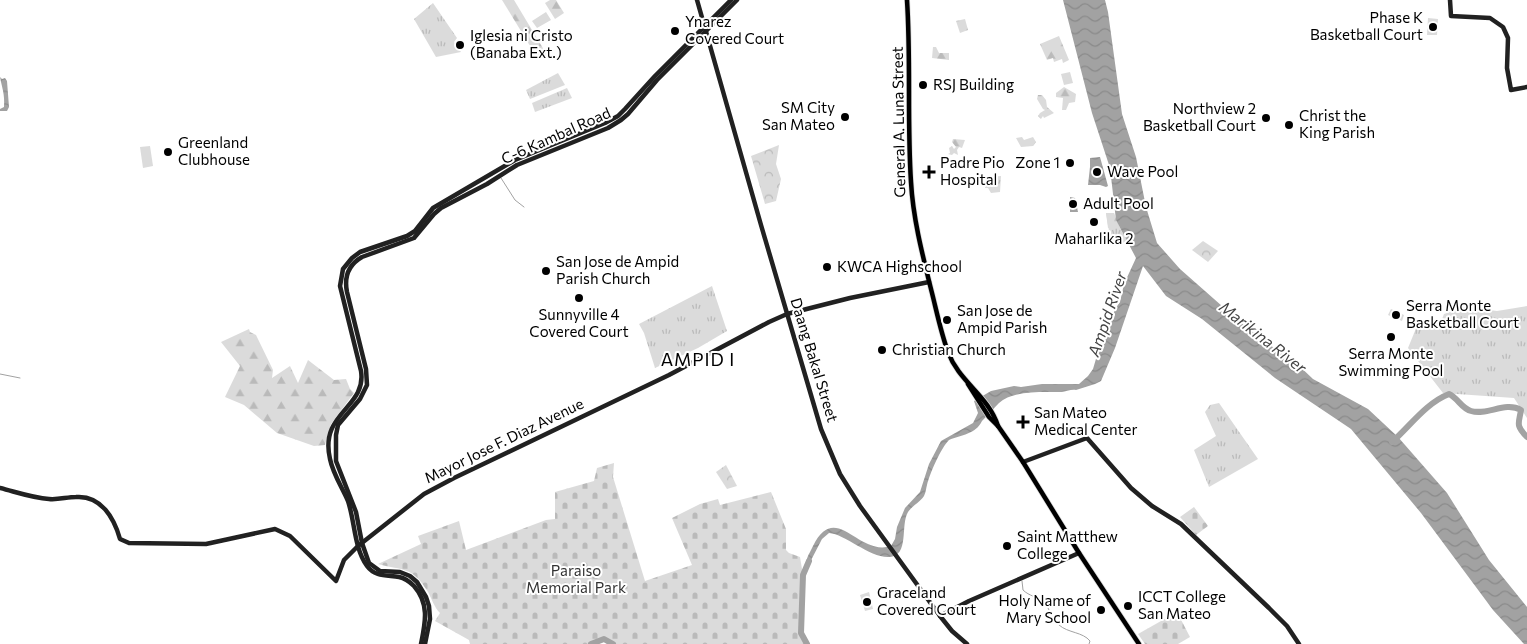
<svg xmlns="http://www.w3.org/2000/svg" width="1527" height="644" font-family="Commissioner,sans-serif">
<defs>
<pattern id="grass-tufts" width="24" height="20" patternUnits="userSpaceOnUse" patternTransform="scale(1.25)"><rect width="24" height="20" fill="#dbdbdb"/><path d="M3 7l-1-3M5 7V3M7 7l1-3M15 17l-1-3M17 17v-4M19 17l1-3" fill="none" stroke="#bababa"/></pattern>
<pattern id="forest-firs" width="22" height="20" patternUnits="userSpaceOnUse" patternTransform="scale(1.25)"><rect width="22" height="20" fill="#dbdbdb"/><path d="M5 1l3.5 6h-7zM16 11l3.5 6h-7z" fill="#bababa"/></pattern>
<pattern id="cemetery-stones" width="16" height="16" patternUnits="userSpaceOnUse" patternTransform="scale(1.25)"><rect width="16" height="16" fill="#dbdbdb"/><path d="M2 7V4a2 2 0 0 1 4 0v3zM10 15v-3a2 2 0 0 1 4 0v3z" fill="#bababa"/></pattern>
<pattern id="park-crowns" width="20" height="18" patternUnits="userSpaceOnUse" patternTransform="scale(1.25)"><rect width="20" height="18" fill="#dbdbdb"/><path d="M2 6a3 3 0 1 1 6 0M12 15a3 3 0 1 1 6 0" fill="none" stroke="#bababa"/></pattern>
<pattern id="water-waves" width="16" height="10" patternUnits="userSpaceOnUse" patternTransform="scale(1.25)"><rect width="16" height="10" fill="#a2a2a2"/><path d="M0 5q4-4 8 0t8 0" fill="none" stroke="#8a8a8a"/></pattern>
</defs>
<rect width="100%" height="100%" fill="#fff"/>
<g fill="url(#grass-tufts)">
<path d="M433 3 457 38 454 42 461 52 436 57 414 19Z"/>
<path d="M558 73 565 85 530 99 526 90Z"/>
<path d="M567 88 572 98 535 112 532 103Z"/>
<path d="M1001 176 1000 192 991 193 988 188H985L986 182H989L990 177Z"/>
<path d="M1106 213H1114L1116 220 1127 241 1115 246 1109 231Z"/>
<path d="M712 286 727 331 698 348 655 368 644 333 639 324Z"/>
<path d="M1527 306V418L1514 398 1443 393 1408 348 1417 326 1439 327 1444 314 1465 307 1497 311Z"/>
<path d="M1219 403 1258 459 1209 487 1194 450 1216 436 1205 412 1210 405Z"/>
</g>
<g fill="url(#forest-firs)">
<path d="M502 0H514L547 55 538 59Z"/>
<path d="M550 0H556L564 13 555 19 545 3Z"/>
<path d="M965 19 968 30 960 33 956 21Z"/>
<path d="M1059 36 1069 60 1063 63 1062 59 1054 62 1053 58 1047 60 1040 44Z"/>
<path d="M933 47H936L939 53H949V60L932 58Z"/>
<path d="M1070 72 1073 83 1064 85 1061 74Z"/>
<path d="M1064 87 1076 94 1075 102 1069 103 1066 110H1062L1063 98 1056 97V93Z"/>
<path d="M1038 95H1042L1046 100 1047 107 1054 113 1044 118 1043 116 1041 119 1038 116 1040 113 1045 110 1043 109 1037 99Z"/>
<path d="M1022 137 1024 140 1033 137 1036 142 1033 146 1021 147 1016 138Z"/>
<path d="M953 139 965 140 962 148 959 147 957 150 958 155 954 153 952 155 948 154 950 153 949 148 952 146 954 149 956 147 952 142Z"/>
<path d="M249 329 250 332 256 335 273 370 272 378 290 366 298 383 308 360 334 380 346 379 350 389 354 393 331 424 325 445 314 446 277 433 244 405 225 397 240 366 221 342Z"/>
</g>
<g fill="url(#cemetery-stones)">
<path d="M614 463 613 477 645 581 692 565 672 518 700 504 718 499 720 505 771 492 786 529V550L789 553 800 557 803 575 801 633 807 644H613L604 639 591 644H470L469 640 435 621 440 613C434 607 432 599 428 592 412 566 404 571 378 564L421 544 418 536 459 521 466 550 546 520 555 519V492L594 481 597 468Z"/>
<path d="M1194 507 1208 526 1196 535 1180 517Z"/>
<path d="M1177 612 1190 637 1178 644H1145L1138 634Z"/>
</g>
<g fill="url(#park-crowns)">
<path d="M779 145 776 164 781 179 776 201 765 204 751 156Z"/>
<path d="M1106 213H1114L1119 226 1108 228Z"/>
<path d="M1203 241 1218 251 1208 262 1192 250Z"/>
<path d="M726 465 737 486 727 489 716 472Z"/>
</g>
<g fill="#dbdbdb">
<path d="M546 12 551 20 537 28 532 21Z"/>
<path d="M1428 18 1438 19 1437 35H1427Z"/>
<path d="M150 146 153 166 143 168 140 147Z"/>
<path d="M1096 236 1097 244 1084 246 1083 237Z"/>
<path d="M1391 309 1404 315 1402 321 1388 315Z"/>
<path d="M869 592 873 609 865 611 860 595Z"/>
</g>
<g fill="url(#water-waves)">
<path d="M1063 0H1105L1108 12 1122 114 1136 157 1146 207 1157 243 1180 269 1239 321 1274 348 1294 361 1313 379 1368 409 1398 437 1447 493 1489 560 1527 607V644H1524L1493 610 1421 513 1351 429 1275 378 1202 319 1166 296 1143 266 1115 348 1101 381 1095 384 1076 390C1071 389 1066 392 1061 392 1043 392 1013 390 999 403 993 409 988 415 982 421 976 434 961 435 949 440 941 448 930 473 927 485 926 488 926 492 924 496 920 502 912 506 908 512 900 525 910 556 889 557 870 558 845 534 829 533L822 539 807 568C804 560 810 553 813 546 836 500 858 557 891 546L895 539 897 527 905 508 920 492 929 464 941 441 973 423 978 413 974 401 991 391 1014 386 1021 387 1042 384H1079L1088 376 1093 369 1098 352 1110 325 1115 309 1120 302 1124 284 1136 258 1116 220 1110 168 1092 113Z"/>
<path d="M0 77 2 79 5 78 7 81 9 107 7 111H0V109L4 107C5 94 2 88 0 77Z"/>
<path d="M1100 157 1108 186 1106 187 1100 185H1088L1090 167V158Z"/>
<path d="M1070 197 1075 198 1078 212H1070Z"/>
</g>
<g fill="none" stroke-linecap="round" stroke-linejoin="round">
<g stroke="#a2a2a2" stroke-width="1">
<path d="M501 178 515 200 524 207"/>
<path d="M0 374 20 378"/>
<path d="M1022 581 1023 590C1029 596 1038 597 1044 602 1050 608 1050 618 1059 625 1068 633 1083 632 1090 641L1089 644"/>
</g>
<g stroke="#a2a2a2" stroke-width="6">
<path d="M1392 442C1410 426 1426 403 1449 394 1458 398 1461 408 1471 411 1487 416 1505 401 1521 410 1519 423 1515 425 1527 437"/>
<path d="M591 644 604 639 613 644"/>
<path d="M807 644 801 633 803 575 809 561"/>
</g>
<g stroke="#dbdbdb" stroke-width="6">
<g id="primary">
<path d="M907 0C911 61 907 121 911 182 913 219 923 257 932 293 937 313 941 333 948 352 959 382 988 395 998 426"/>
<path d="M968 384 989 417 998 426 1023 462 1079 553 1139 644"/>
</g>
</g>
<g stroke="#212121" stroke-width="4.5">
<path d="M697 0 761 225 821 429 840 474 860 506 940 616 952 631 967 644"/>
<path d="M1450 0 1451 16 1490 18 1503 27 1508 38 1507 68 1511 90 1527 87"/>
<path d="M1023 462 1087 438 1131 488 1152 506 1181 524 1269 608 1287 626 1299 644"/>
<path d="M0 488C16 492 33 498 49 499 58 500 67 497 76 497 101 495 114 518 120 539L129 543 206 544 275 529 290 536 336 581 344 560 358 546 424 494 454 478 669 375 769 322 787 314 850 298 929 282"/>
<path d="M940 616 969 601 1079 553"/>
<path d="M421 644C425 624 430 604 414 586 410 582 405 578 399 577 387 575 375 577 367 566 354 548 355 522 348 501 342 487 333 474 330 459 319 412 367 408 361 371L340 286 343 269 352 258 360 252 407 236 415 231 433 208 515 160 605 123 618 116 625 109 655 76 731 0"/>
<path d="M425 644 430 619 429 606 426 597 417 582 410 576 400 572 380 571 369 563 362 543 356 512 336 461V435L338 425 360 399 367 385 366 369 347 292C344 277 348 265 362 257L414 238 434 214 441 208 487 184 517 165 608 128 621 120 628 114 657 80 737 0"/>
</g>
<use href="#primary" stroke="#000" stroke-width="4.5"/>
</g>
<g fill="#000" stroke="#fff" stroke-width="2">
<circle cx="1433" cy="27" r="5"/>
<circle cx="675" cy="31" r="5"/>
<circle cx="460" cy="45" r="5"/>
<circle cx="923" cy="85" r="5"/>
<circle cx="845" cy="117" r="5"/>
<circle cx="1266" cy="118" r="5"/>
<circle cx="1289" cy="125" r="5"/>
<circle cx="168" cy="152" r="5"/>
<circle cx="1070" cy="163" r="5"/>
<path d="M926.5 164.5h5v5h5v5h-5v5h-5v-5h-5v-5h5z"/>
<circle cx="1097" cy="172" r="5"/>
<circle cx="1073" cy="204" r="5"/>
<circle cx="1094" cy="222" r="5"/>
<circle cx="827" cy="267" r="5"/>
<circle cx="546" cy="271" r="5"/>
<circle cx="579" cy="298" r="5"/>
<circle cx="1396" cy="315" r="5"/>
<circle cx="947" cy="320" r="5"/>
<circle cx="1391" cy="337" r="5"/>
<circle cx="882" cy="350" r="5"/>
<path d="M1020.5 414.5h5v5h5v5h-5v5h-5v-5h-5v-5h5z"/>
<circle cx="1007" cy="546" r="5"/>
<circle cx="867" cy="602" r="5"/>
<circle cx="1128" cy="606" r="5"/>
<circle cx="1101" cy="610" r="5"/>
</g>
<g text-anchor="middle" stroke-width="4" stroke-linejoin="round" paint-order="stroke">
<g font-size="15" fill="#000" stroke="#fff" text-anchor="start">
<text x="1423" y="23" text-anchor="end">Phase K<tspan x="1423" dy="17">Basketball Court</tspan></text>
<text x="685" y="27">Ynarez<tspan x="685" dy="17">Covered Court</tspan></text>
<text x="470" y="41">Iglesia ni Cristo<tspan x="470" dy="17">(Banaba Ext.)</tspan></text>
<text x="933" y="90">RSJ Building</text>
<text x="835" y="113" text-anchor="end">SM City<tspan x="835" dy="17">San Mateo</tspan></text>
<text x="1256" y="114" text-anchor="end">Northview 2<tspan x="1256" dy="17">Basketball Court</tspan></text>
<text x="1299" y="121">Christ the<tspan x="1299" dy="17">King Parish</tspan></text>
<text x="178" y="148">Greenland<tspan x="178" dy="17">Clubhouse</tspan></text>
<text x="940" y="168">Padre Pio<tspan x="940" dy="17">Hospital</tspan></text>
<text x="1060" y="168" text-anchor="end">Zone 1</text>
<text x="1107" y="177">Wave Pool</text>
<text x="1083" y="209">Adult Pool</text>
<text x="1094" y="244" text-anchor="middle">Maharlika 2</text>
<text x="556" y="267">San Jose de Ampid<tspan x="556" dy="17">Parish Church</tspan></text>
<text x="837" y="272">KWCA Highschool</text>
<text x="1406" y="311">Serra Monte<tspan x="1406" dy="17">Basketball Court</tspan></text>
<text x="957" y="316">San Jose de<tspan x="957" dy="17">Ampid Parish</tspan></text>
<text x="579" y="320" text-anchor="middle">Sunnyville 4<tspan x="579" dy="17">Covered Court</tspan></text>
<text x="892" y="355">Christian Church</text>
<text x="1391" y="359" text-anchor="middle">Serra Monte<tspan x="1391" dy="17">Swimming Pool</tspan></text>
<text x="1034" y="418">San Mateo<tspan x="1034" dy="17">Medical Center</tspan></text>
<text x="1017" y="542">Saint Matthew<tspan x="1017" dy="17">College</tspan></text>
<text x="877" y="598">Graceland<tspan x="877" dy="17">Covered Court</tspan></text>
<text x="1138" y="602">ICCT College<tspan x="1138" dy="17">San Mateo</tspan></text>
<text x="1091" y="606" text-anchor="end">Holy Name of<tspan x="1091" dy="17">Mary School</tspan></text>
</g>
<g font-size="15" fill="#000" stroke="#fff">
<text transform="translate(899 122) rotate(-91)" y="5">General A. Luna Street</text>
<text transform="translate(556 136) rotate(-24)" y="5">C-6 Kambal Road</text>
<text transform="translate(814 360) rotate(73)" y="5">Daang Bakal Street</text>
<text transform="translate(504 441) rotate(-26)" y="5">Mayor Jose F. Diaz Avenue</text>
</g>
<g font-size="15" fill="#323232" stroke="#fff">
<text x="576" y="576">Paraiso<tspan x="576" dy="17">Memorial Park</tspan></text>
</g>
<g font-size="16" font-style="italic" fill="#434343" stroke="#fff">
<text transform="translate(1107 314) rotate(-71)" y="6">Ampid River</text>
<text transform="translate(1263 337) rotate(38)" y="6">Marikina River</text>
</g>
<g font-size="18" letter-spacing="1" fill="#000" stroke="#fff">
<text x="698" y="366">AMPID I</text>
</g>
</g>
</svg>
